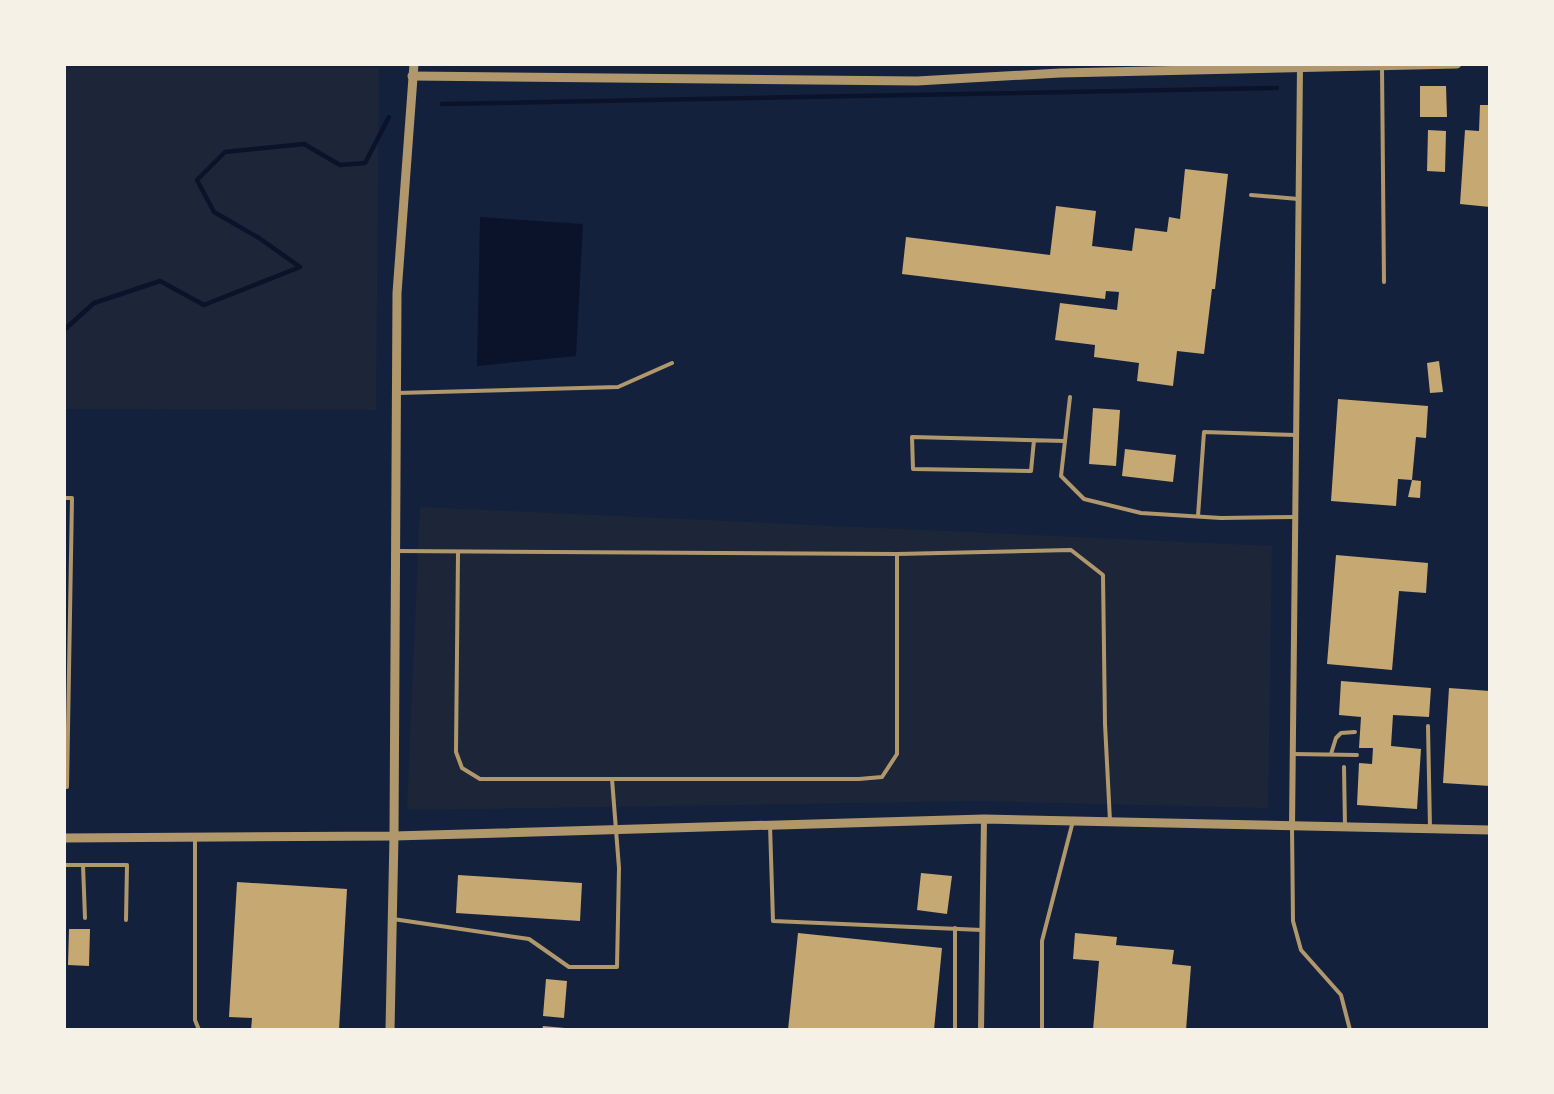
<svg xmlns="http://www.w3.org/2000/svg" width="1554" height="1094" font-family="'IBM Plex Sans',sans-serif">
<rect width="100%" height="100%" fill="#14213d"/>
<g fill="#1d2539">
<path d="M65 68H379L376 410 65 409Z"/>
<path d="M420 507 1272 546 1268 808 979 801 407 810Z"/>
</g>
<path fill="#0b132b" d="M480 217 583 224 576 356 477 366Z"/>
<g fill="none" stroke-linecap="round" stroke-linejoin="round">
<g stroke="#0b132b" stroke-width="4.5">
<path d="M442 104 1277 88"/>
<path d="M64 330 94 303 160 281 204 305 300 267 259 238 214 212 197 180 225 152 304 144 340 165 365 163 389 117"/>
</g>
</g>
<g fill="#c6a872">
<path d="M1420 86H1446L1447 117H1420Z"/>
<path d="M1480 105H1490V207L1460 204 1465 130 1479 131Z"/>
<path d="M1428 130 1446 131 1445 172 1427 171Z"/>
<path d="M1185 169 1228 174 1215 289H1212L1204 354 1177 351 1173 386 1137 381 1139 363 1094 357 1095 345 1055 340 1060 303 1117 310 1119 292 1106 291 1105 299 902 274 906 237 1050 255 1056 206 1096 211 1092 246 1132 251 1135 228 1167 232 1169 217 1180 219Z"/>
<path d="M1439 361 1443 392 1430 393 1427 363Z"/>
<path d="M1338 399 1428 406 1426 438 1416 437 1412 480 1421 481 1420 498 1408 497 1412 480 1398 479 1396 506 1331 501Z"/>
<path d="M1093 408 1120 410 1116 466 1089 464Z"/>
<path d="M1125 449 1176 455 1173 482 1122 476Z"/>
<path d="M1336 555 1428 563 1426 593 1399 591 1392 670 1327 664Z"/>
<path d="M1341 681 1431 688 1429 717 1393 715 1391 746 1421 749 1417 809 1357 805 1359 763 1372 764 1373 748H1359L1361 717 1339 715Z"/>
<path d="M1449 688 1490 691V786L1443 783Z"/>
<path d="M921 873 952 876 947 914 917 910Z"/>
<path d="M458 875 582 883 580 921 456 913Z"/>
<path d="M237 882 347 889 339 1030H251L252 1018 229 1017Z"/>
<path d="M69 929H90L89 966 68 965Z"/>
<path d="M798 933 942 948 934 1030H788Z"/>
<path d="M1075 933 1117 937 1116 945 1174 950 1172 964 1191 966 1186 1030H1093L1099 961 1073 959Z"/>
<path d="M546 979 567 981 564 1018 543 1016Z"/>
<path d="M543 1026 565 1028V1030H542Z"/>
</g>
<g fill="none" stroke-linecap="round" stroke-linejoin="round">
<g stroke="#b1986c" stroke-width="4">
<path d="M1382 67 1384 282"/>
<path d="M1251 195 1298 199"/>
<path d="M397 393 618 387 672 363"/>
<path d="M1070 397 1061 476 1084 499 1141 513 1221 518 1295 517"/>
<path d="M1034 440 1031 471 913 469 912 437 1065 441"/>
<path d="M64 498H72L67 787H64"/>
<path d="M1198 516 1204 432 1296 435"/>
<path d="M396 551 897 554 1071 550 1103 575 1105 724 1110 821"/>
<path d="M458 553 456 752 462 768 480 779H859L882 777 897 754V554"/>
<path d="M1428 726 1430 828"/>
<path d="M1293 754 1357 755"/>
<path d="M1331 754 1336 738 1341 733 1355 732"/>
<path d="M1344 767 1345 827"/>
<path d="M770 825 773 921 982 930"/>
<path d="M1292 827 1293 921 1301 950 1341 995 1350 1030"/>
<path d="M195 838V1020L199 1030"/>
<path d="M64 865H127L126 920"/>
<path d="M83 865 85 918"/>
<path d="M393 919 529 939 569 967H617L619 868 612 779"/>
<path d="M955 1030V928"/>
<path d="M1042 1030V941L1073 821"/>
</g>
<g stroke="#b1986c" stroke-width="6">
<path d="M1292 827 1300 67"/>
<path d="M981 1030 984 819"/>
</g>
<g stroke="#b1986c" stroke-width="9">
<path d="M412 76 917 81 1060 73 1457 64"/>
<path d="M64 838 394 836 984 819 1490 830"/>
<path d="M390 1030 394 836 397 293 414 64"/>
</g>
</g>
<rect width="1554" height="1094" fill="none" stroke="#f6f1e7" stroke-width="132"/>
</svg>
